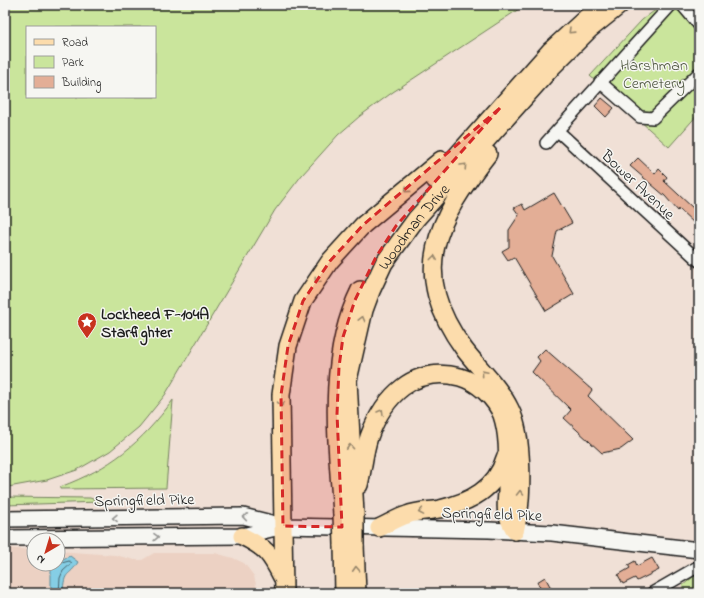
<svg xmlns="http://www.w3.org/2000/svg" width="704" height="598" font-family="'Indie Flower',sans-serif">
<rect width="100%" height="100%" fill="#f0e0d6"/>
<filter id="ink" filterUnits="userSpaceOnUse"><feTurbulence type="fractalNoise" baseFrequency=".025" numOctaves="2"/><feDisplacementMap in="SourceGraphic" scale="8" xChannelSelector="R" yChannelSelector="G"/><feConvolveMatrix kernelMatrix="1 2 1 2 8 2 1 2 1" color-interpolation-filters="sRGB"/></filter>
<g filter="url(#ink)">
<path fill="#ecd1c3" d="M5 548 34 550V564H58V551L115 555 135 560H142L154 553H215L233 558 244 563 254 576 258 593H5Z"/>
<g fill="#cae59c" stroke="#73805c" fill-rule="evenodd">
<path d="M5 5H525L393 92 360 116 338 135 321 154 302 175 275 210 165 395 139 427 110 451 77 470 47 480 8 487H5ZM27 27H155V97H27Z"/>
<path d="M662 5H699V113L669 147 590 76 642 20Z"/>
<path d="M173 400 166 488 60 489V487C111 468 141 443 173 400Z"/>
<path d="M5 497 90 498 101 502 5 505Z"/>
<path d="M699 572V593L686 592 682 586Z"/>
</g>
<path fill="#85cee5" stroke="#5b8795" d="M70 556 78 562C69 578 64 569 63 593H51V566L58 564 60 560Z"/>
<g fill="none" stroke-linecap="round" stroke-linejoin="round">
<path stroke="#46636c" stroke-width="1" d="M58 564 69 561 72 563 63 571 60 578 59 593"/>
</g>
<g fill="#e3ae96" stroke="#1c1c1c">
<path d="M602 98 614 108 606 117 595 106Z"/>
<path d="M638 158 655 174 659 169 667 177 664 181 693 208 699 202V219L695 224 679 209 678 211 665 196 630 166Z"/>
<path d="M554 193 572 223 557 231 552 256 574 294 546 311 514 257 508 260 502 251 509 247V230L519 215 514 208 522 204 525 210Z"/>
<path d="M545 349 592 390 588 396 633 440 621 449 602 453 564 418 571 410 532 372 540 361 537 357Z"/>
<path d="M652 558 659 570 637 581 635 578 623 584 618 575 630 568 628 565 635 561 637 566Z"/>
<path d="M545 577 551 588 543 593 537 582Z"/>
</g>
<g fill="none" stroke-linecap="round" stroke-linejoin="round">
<g stroke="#1c1c1c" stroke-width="14">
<g id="minor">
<path d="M682 5 699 25"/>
<path d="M600 82 640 117 653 118 699 73"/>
<path d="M558 131 699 261"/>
<path d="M546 143 671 5"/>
<path d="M652 593 699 566"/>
</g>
</g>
<g stroke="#1c1c1c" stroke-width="18">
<g id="secondary">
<path d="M5 519 243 516 283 526 489 530 552 533 699 550"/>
<path d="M5 538 242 536 280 527"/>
</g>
</g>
<g stroke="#1c1c1c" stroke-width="20">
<g id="primary">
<path d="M488 154C436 221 408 272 464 349 479 369 499 386 510 409 524 437 523 501 515 531"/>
<path d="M435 180 551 50 600 5"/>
<path d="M359 485C363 469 364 452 369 437 384 396 414 365 460 377 478 382 495 398 502 415 510 439 507 465 507 490 507 498 505 507 507 514 509 520 512 526 515 531"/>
<path d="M342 514C337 441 326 358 360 290"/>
<path id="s1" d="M355 514 348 380 364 310 371 291 384 263 416 219 551 68 590 29 620 5"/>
<path d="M379 528C388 524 397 518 407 515 417 511 429 511 440 509 470 502 496 489 505 458"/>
<path d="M242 536C266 548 270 553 282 577"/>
<path d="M343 545 344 593"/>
<path d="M355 545 357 593"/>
<path d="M284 593 281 395 288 346 303 301 330 261 363 225 441 160"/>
</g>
</g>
<use href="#minor" stroke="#f6f6f2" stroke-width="11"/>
<use href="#secondary" stroke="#f6f6f2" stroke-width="15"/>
<use href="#primary" stroke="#fcdcac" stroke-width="17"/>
<g stroke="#1c1c1c" stroke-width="20" stroke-linecap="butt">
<g id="primary-bridge">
<path d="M342 514 343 545"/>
<path d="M355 514V545"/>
</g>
</g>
<use href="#primary-bridge" stroke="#fcdcac" stroke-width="17"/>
</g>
<defs><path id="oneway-chevron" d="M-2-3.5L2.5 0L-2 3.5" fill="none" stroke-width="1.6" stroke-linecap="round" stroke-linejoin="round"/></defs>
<g stroke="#97866b">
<use href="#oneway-chevron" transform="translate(571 31) rotate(136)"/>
<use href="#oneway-chevron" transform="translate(464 166) rotate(-47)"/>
<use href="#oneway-chevron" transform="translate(407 190) rotate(140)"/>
<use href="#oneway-chevron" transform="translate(434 258) rotate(-83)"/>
<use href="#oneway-chevron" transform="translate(317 281) rotate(124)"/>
<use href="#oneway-chevron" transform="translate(362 319) rotate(-76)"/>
<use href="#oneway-chevron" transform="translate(484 373) rotate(-131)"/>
<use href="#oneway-chevron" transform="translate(281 404) rotate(89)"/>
<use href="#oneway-chevron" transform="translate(381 412) rotate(-59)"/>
<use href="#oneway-chevron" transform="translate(350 447) rotate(-94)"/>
<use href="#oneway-chevron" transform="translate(520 493) rotate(-90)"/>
<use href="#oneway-chevron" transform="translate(421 512) rotate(170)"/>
<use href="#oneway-chevron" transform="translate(356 569) rotate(-93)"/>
</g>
<g stroke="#949492">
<use href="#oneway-chevron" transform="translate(245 517) rotate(-171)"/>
<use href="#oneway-chevron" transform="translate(115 518) rotate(179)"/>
<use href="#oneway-chevron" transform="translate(156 537) rotate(-1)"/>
</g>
</g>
<path fill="#d62828" fill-opacity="0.2" stroke="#d62828" stroke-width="3" stroke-dasharray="8 5" stroke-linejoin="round" d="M500 108 396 226 376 257 355 300 343 337 339 367 337 414 342 527 283 526 281 395 288 346 303 301 330 261 363 225Z"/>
<defs>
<g id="sight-pin" transform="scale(1)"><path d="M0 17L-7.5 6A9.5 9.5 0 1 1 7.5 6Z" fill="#c8321e" stroke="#f6f6f2"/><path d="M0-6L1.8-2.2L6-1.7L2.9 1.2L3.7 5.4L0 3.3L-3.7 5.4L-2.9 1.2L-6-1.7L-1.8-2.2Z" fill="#fff"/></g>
</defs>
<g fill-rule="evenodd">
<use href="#sight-pin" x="87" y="322"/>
</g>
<g text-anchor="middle" stroke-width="3" stroke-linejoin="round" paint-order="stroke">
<g font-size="16" fill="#505842" stroke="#f6f6f2">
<text x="654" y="70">Harshman<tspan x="654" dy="18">Cemetery</tspan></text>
</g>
<g font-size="16" fill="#1c1c1c" stroke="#f6f6f2">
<text transform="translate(639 184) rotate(43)" y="6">Bower Avenue</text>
<text dy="6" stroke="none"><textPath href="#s1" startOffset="304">Woodman Drive</textPath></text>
<text transform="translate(144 499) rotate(-1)" y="6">Springfield Pike</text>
<text transform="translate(492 513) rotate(2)" y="6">Springfield Pike</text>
</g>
<g font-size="16" font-weight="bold" fill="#1c1c1c" stroke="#f6f6f2" text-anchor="start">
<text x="101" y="319">Lockheed F-104A<tspan x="101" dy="18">Starfighter</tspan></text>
</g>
</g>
<rect width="704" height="598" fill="none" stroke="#f6f6f2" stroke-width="20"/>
<rect x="10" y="10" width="684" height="578" fill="none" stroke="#1c1c1c" stroke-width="1.5" filter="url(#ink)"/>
<rect x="26" y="26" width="130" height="72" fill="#f6f6f2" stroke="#9f9f9c"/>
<rect x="34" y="39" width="20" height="6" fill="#fcdcac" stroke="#9f9f9c"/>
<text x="62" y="46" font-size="12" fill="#1c1c1c">Road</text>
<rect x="34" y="56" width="20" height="12" fill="#cae59c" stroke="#9f9f9c"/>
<text x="62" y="66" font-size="12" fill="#1c1c1c">Park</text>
<rect x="34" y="76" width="20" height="12" fill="#e3ae96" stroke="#9f9f9c"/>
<text x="62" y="86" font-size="12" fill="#1c1c1c">Building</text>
<g transform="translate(46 552) rotate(218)"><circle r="19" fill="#f6f6f2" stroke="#9f9f9c"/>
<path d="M0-3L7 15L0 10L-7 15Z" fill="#c8321e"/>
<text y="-6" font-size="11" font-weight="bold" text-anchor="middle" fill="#1c1c1c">N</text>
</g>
</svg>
